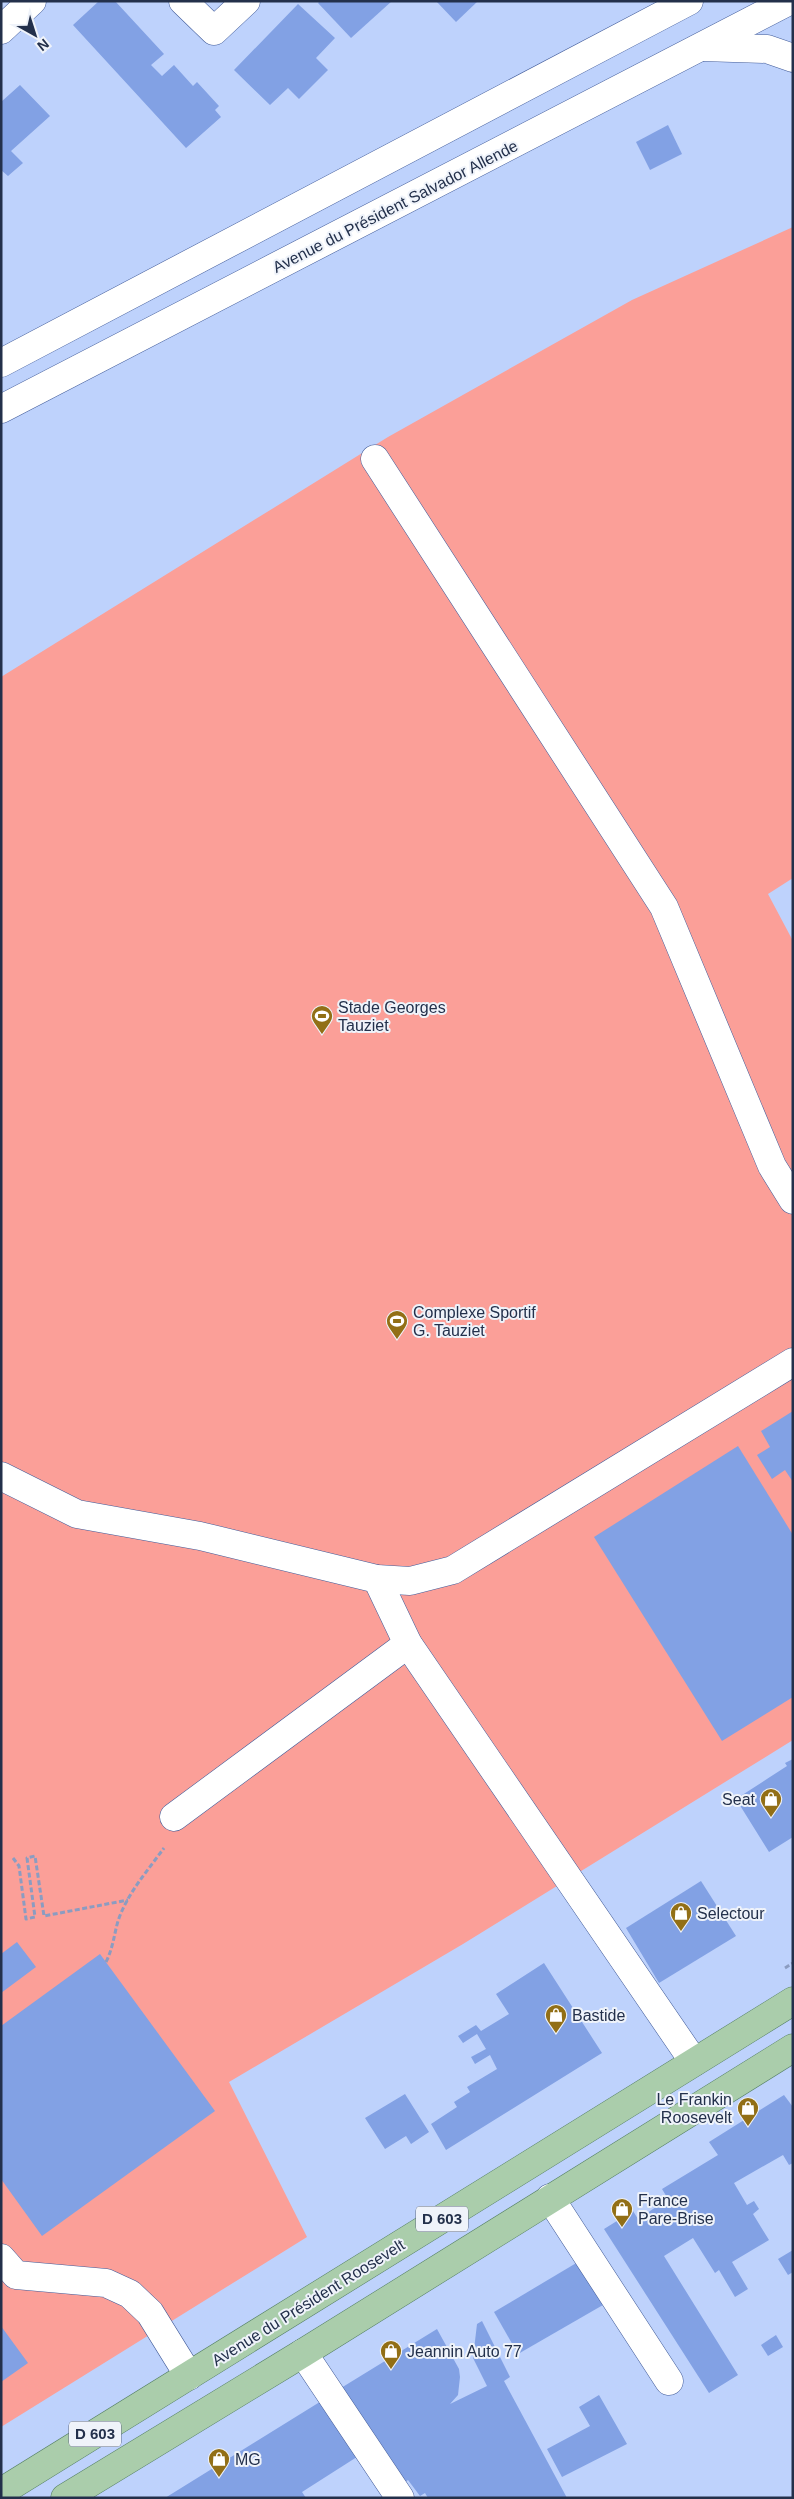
<svg xmlns="http://www.w3.org/2000/svg" width="794" height="2499" font-family="Arial,sans-serif">
<rect width="100%" height="100%" fill="#bed2fc"/>
<path fill="#fb9f98" d="M793 227V878L768 894 793 941V1740L463 1944 229 2082 307 2237 1 2427V677L388 437 632 300Z"/>
<g fill="#82a1e4">
<path d="M99 1H115L164 54 151 65 162 76 174 65 193 86 197 82 219 106 215 110 221 117 186 148 73 25Z"/>
<path d="M320 1H392L351 38 318 3Z"/>
<path d="M436 1H478L456 22Z"/>
<path d="M298 4 335 38 316 58 328 70 299 99 288 88 270 105 234 70Z"/>
<path d="M20 85 50 116 11 151 23 163 8 176 1 170V102Z"/>
<path d="M668 125 682 154 650 170 636 142Z"/>
<path d="M793 1411V1482L785 1470 772 1479 757 1455 770 1447 761 1431Z"/>
<path d="M738 1446 793 1535V1697L722 1741 594 1537Z"/>
<path d="M793 1759V1837L769 1852 736 1799 787 1766 785 1763Z"/>
<path d="M701 1881 736 1936 659 1983 626 1928Z"/>
<path d="M17 1942 36 1967 1 1993V1954Z"/>
<path d="M100 1954 215 2111 42 2236 1 2179V2026Z"/>
<path d="M544 1963 602 2053 446 2150 431 2124 457 2107 454 2102 470 2092 467 2087 497 2069 490 2055 475 2064 471 2057 486 2049 477 2034 463 2043 458 2036 476 2025 481 2031 509 2014 496 1994Z"/>
<path d="M405 2094 429 2132 411 2144 406 2136 385 2149 365 2118Z"/>
<path d="M784 2095 793 2107V2163L789 2165 783 2155 734 2183 747 2205 754 2201 759 2209 753 2214 769 2240 732 2262 748 2289 735 2297 719 2270 715 2273 693 2238 664 2256 738 2375 709 2393 604 2229 633 2211 638 2219 668 2199 662 2189 718 2155 709 2142Z"/>
<path d="M793 2250V2272L788 2275 778 2259Z"/>
<path d="M578 2262 603 2305 518 2354 494 2312Z"/>
<path d="M482 2321 510 2377 504 2381 567 2498H428L425 2493 420 2496 408 2480 403 2484 341 2388 437 2329 459 2369 460 2377 458 2395 450 2404 487 2386 473 2358 477 2324Z"/>
<path d="M1 2326 28 2363 1 2382Z"/>
<path d="M776 2335 783 2347 768 2356 761 2345Z"/>
<path d="M599 2395 627 2444 562 2477 547 2449 590 2426 579 2407Z"/>
<path d="M323 2400 360 2455 302 2492 306 2498H165Z"/>
</g>
<g fill="none" stroke-linecap="round" stroke-linejoin="round">
<g stroke="#415b99" stroke-width="29">
<g id="minor">
<path d="M183 1 214 31 246 1"/>
<path d="M1 30 32 1"/>
<path d="M702 47 767 49 793 58"/>
<path d="M1 363 689 1"/>
<path d="M1 409 789 1"/>
<path d="M375 459 664 907 772 1166 793 1200"/>
<path d="M1 1476 77 1514 200 1536 377 1579 410 1581 453 1570 793 1362"/>
<path d="M377 1579 408 1644 694 2062"/>
<path d="M174 1817 408 1644"/>
<path d="M550 2198 669 2381"/>
<path d="M1 2258 16 2275 106 2283 130 2294 150 2313 189 2376"/>
<path d="M303 2353 400 2498"/>
</g>
</g>
<g stroke="#568065" stroke-width="29">
<g id="major">
<path d="M1 2492 793 2001"/>
<path d="M65 2498 303 2353 793 2048"/>
</g>
</g>
<g stroke="#8b9cc1" stroke-width="3" stroke-dasharray="5 2.5" stroke-linecap="butt">
<path d="M13 1858 19 1866 26 1919 35 1917 27 1858 35 1856 44 1916 128 1900"/>
<path d="M106 1962C113 1948 114 1935 118 1921 127 1894 148 1870 164 1848"/>
<path d="M785 1968 793 1963"/>
</g>
<use href="#minor" stroke="#fff" stroke-width="28"/>
<use href="#major" stroke="#aacdab" stroke-width="28"/>
</g>
<defs>
<g id="stadium-pin" transform="scale(1.125)"><path d="M0 17L-7.5 6A9.5 9.5 0 1 1 7.5 6Z" fill="#926f16" stroke="#eff3fa"/><path d="M0-5a6.5 5 0 1 0 0 10a6.5 5 0 1 0 0-10ZM-3.5-1.8h7v3.6h-7Z" fill="#fff"/></g>
<g id="shop-pin" transform="scale(1.125)"><path d="M0 17L-7.5 6A9.5 9.5 0 1 1 7.5 6Z" fill="#926f16" stroke="#eff3fa"/><path d="M-5-2.5h2.3a2.7 3.5 0 0 1 5.4 0H5L5.5 6h-11ZM-1.5-2.5h3a1.5 2.3 0 0 0-3 0Z" fill="#fff"/></g>
</defs>
<g fill-rule="evenodd">
<use href="#stadium-pin" x="322" y="1016"/>
<use href="#stadium-pin" x="397" y="1321"/>
<use href="#shop-pin" x="771" y="1799"/>
<use href="#shop-pin" x="681" y="1913"/>
<use href="#shop-pin" x="556" y="2015"/>
<use href="#shop-pin" x="748" y="2108"/>
<use href="#shop-pin" x="622" y="2209"/>
<use href="#shop-pin" x="391" y="2351"/>
<use href="#shop-pin" x="219" y="2459"/>
</g>
<g text-anchor="middle" stroke-width="4" stroke-linejoin="round" paint-order="stroke">
<g fill="#eff3fa" stroke="#606a80" stroke-width="1">
<rect x="416" y="2206.5" width="52" height="25" rx="4"/>
<rect x="69" y="2421.5" width="52" height="25" rx="4"/>
</g>
<g font-size="15" font-weight="bold" fill="#23304b">
<text x="442" y="2224">D 603</text>
<text x="95" y="2439">D 603</text>
</g>
<g font-size="16" fill="#23304b" stroke="#eff3fa">
<text transform="translate(395 206) rotate(-27)" y="6">Avenue du Président Salvador Allende</text>
<text transform="translate(308 2302) rotate(-32)" y="6">Avenue du Président Roosevelt</text>
</g>
<g font-size="16" fill="#23304b" stroke="#eff3fa" text-anchor="start">
<text x="338" y="1013">Stade Georges<tspan x="338" dy="18">Tauziet</tspan></text>
<text x="413" y="1318">Complexe Sportif<tspan x="413" dy="18">G. Tauziet</tspan></text>
<text x="755" y="1805" text-anchor="end">Seat</text>
<text x="697" y="1919">Selectour</text>
<text x="572" y="2021">Bastide</text>
<text x="732" y="2105" text-anchor="end">Le Frankin<tspan x="732" dy="18">Roosevelt</tspan></text>
<text x="638" y="2206">France<tspan x="638" dy="18">Pare-Brise</tspan></text>
<text x="407" y="2357">Jeannin Auto 77</text>
<text x="235" y="2465">MG</text>
</g>
</g>
<rect width="794" height="2499" fill="none" stroke="#23304b" stroke-width="5"/>
<g transform="translate(35 35) rotate(141)" stroke="#eff3fa" stroke-width="4" paint-order="stroke">
<path d="M0-4L9 19L0 12L-9 19Z" fill="#23304b"/>
<text y="-8" font-size="14" font-weight="bold" text-anchor="middle" fill="#23304b">N</text>
</g>
</svg>
